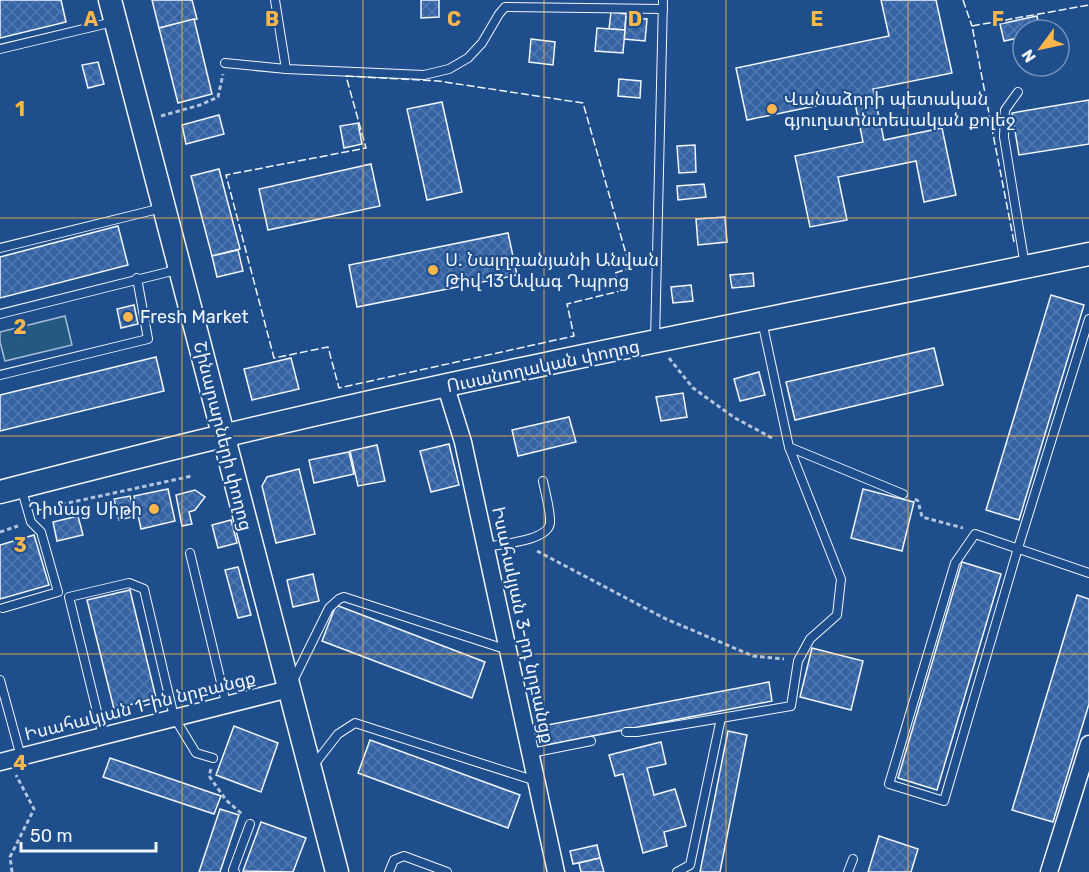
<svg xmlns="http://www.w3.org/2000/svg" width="1089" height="872" font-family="Rubik,'Noto Sans Armenian',sans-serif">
<defs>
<pattern id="building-cross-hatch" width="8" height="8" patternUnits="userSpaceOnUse" patternTransform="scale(1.5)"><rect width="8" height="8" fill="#3563a3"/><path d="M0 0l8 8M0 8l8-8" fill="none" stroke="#537ab1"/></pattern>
</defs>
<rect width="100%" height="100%" fill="#1f4e8c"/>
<path fill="#245a82" stroke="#a8bbd7" stroke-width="1.5" d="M65 316 72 345 5 361 0 342V332Z"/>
<g fill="url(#building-cross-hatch)" stroke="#f2f6ff" stroke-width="1.5">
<path d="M0 0H61L66 22 0 38Z"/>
<path d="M152 0H192L197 19 159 28Z"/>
<path d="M421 0H439V17L421 18Z"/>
<path d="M881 0H936L952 73 873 89 884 140 942 128 956 195 924 202 916 161 838 177 847 220 810 227 795 156 863 142 854 98 747 120 736 68 889 36Z"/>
<path d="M611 12 626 14 625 30 609 29Z"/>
<path d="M1037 16 1040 30H1023V37L1004 41 1000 24Z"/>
<path d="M626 17 647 19 645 41 624 39Z"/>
<path d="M194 19 212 94 178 103 159 28Z"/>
<path d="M597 28 625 30 623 53 595 51Z"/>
<path d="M531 39 555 42 553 65 529 62Z"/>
<path d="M98 62 104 84 88 88 82 65Z"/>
<path d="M619 79 641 81 640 98 618 96Z"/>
<path d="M1089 100V144L1019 155 1012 113Z"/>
<path d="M442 102 462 192 427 200 407 109Z"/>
<path d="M219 115 224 134 186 144 182 125Z"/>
<path d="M358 123 362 144 344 148 340 126Z"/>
<path d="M695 145 696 172 679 173 677 146Z"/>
<path d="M371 164 380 206 268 230 259 189Z"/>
<path d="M219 169 240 249 212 256 191 176Z"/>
<path d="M704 184 706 197 678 200 677 186Z"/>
<path d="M725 217 727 242 698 245 696 219Z"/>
<path d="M118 226 128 265 0 298V257Z"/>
<path d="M508 233 517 275 357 307 349 265Z"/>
<path d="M238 250 243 271 217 277 212 256Z"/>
<path d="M753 273 754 286 732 288 730 275Z"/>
<path d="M691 285 693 301 673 303 671 287Z"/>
<path d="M1051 295 1084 305 1019 520 986 510Z"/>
<path d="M134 305 138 324 121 328 117 309Z"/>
<path d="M934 348 943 385 795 420 786 382Z"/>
<path d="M156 357 164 391 0 431V395Z"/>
<path d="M291 358 299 389 252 400 244 369Z"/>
<path d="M759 372 765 395 740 401 734 379Z"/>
<path d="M683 393 687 417 661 421 656 397Z"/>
<path d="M569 417 576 442 518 456 512 430Z"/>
<path d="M449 444 459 485 431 492 420 451Z"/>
<path d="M377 445 385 481 358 486 350 451Z"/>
<path d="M349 452 354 474 314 483 309 460Z"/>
<path d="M299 469 315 534 276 543 262 486 267 477Z"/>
<path d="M168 489 175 521 141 529 134 496Z"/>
<path d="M863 489 914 502 902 551 851 538Z"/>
<path d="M195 490 205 497 195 510 189 512 192 524 182 526 176 495Z"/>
<path d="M130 496 135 516 119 520 114 499Z"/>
<path d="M78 516 83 535 57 541 53 522Z"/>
<path d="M231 520 237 543 218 548 212 525Z"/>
<path d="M34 535 49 585 0 599V545Z"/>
<path d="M962 562 1001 574 937 790 898 778Z"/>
<path d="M238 567 251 615 238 618 225 570Z"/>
<path d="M313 574 319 601 293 607 287 580Z"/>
<path d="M130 590 156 698 114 709 87 600Z"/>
<path d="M1077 595 1089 599V704L1053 822 1012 810Z"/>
<path d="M336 605 485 662 472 698 322 641Z"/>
<path d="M812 648 863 661 851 710 800 697Z"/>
<path d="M769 682 772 701 546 745 542 726Z"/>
<path d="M234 726 278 743 261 792 216 775Z"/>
<path d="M728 731 747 735 720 872H700Z"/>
<path d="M370 740 520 795 508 828 358 773Z"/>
<path d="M661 742 666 764 647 768 654 795 675 789 686 826 664 832 667 846 643 853 623 774 615 776 609 755Z"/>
<path d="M110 758 221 796 214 814 103 777Z"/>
<path d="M220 809 239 815 220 872H199Z"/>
<path d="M261 822 306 838 293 872 243 871Z"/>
<path d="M879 836 918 849 911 872H868Z"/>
<path d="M597 845 600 858 573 864 570 851Z"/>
<path d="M600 858 604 872H581L579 863Z"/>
</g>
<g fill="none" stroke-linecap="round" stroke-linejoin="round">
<g stroke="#f2f6ff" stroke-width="10">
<g id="lane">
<path d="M275 0 286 69"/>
<path d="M0 49 113 22"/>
<path d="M225 63 286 69 424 75 449 69 468 58 482 43 499 14 505 7 663 9"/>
<path d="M1018 92 1005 110 1004 137 1025 266"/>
<path d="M0 248 162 208"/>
<path d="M0 314 180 269"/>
<path d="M1089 319 1018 548 944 801 889 784 955 563 975 534 1089 573"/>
<path d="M655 341 663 0"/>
<path d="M0 375 148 339 137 278"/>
<path d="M789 447 903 494"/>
<path d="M486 547C501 544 548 541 550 523 551 512 545 492 543 481"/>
<path d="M190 553 226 703"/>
<path d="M3 608 58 592 41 532 31 522 21 487"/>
<path d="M0 680 21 757"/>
<path d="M292 683 329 608 339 599 344 597 508 650"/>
<path d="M626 732H637L721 718"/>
<path d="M103 736 69 597 129 583 144 589 174 717 196 753 213 758"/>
<path d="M531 753 591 741"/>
<path d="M313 766 338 734 355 723 536 781"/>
<path d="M235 872 233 870 250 824"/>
<path d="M389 872 394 860 404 856 447 872"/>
<path d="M677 872 690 865 721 718 791 706 798 661 810 639 837 615 841 579 789 447 762 321"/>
<path d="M848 872 853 859"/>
</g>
</g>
<g stroke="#f2f6ff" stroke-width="19">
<g id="street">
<path d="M446 387 463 442 556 872"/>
<path d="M0 762 289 689"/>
<path d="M1049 872 1089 744"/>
</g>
</g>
<g stroke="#f2f6ff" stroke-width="25">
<g id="secondary">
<path d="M110 0 337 872"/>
<path d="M0 492C74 473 148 454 223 436 510 367 800 313 1089 254"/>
</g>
</g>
<g stroke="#b3c4dc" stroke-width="3" stroke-dasharray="4.5 3" stroke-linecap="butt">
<path d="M161 116 200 105 218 97 223 74"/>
<path d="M669 358 693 388 735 418 774 439"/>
<path d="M915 499 918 501 922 517 963 528"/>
<path d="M41 512 45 508 192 476"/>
<path d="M0 532 18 526"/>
<path d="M537 551 666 619 753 656 784 659"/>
<path d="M211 769 209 776 226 800 243 815"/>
<path d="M12 872 10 857 34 809 16 775"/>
</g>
<use href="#lane" stroke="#1f4e8c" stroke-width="8"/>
<use href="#street" stroke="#1f4e8c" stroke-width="16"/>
<use href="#secondary" stroke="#1f4e8c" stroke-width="22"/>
<g stroke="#f2f6ff" stroke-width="1.5" stroke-dasharray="8 3" stroke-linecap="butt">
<path d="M963 0 972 26"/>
<path d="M346 76 438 81 583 103 630 268 615 273 620 291 567 304 574 336 339 388 328 347 274 358 226 175 366 148Z"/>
<path d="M1014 242 972 26 1089 5"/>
</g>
</g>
<path fill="none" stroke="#ffb74d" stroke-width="1.5" stroke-opacity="0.55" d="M182 0V872M363 0V872M544 0V872M726 0V872M908 0V872M0 218H1089M0 436H1089M0 654H1089"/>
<g fill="#ffb74d" stroke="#1f4e8c" stroke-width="2">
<circle cx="772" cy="109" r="6"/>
<circle cx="433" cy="270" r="6"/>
<circle cx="128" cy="317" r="6"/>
<circle cx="154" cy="509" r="6"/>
</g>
<g text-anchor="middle" stroke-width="4.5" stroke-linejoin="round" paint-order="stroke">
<g font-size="18" fill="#f2f6ff" stroke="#1f4e8c" text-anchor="start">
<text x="784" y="105">Վանաձորի պետական<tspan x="784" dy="21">գյուղատնտեսական քոլեջ</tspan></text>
<text x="445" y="266">Ս. Նալղռանյանի Անվան<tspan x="445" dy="21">Թիվ 13 Ավագ Դպրոց</tspan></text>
<text x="140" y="323">Fresh Market</text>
<text x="142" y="515" text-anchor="end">Դիմաց Սիթի</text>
</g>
<g font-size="18" fill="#f2f6ff" stroke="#1f4e8c">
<text transform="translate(543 366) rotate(-12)" y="6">Ուսանողական փողոց</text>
<text transform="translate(223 436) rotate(76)" y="6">Շինարարների փողոց</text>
<text transform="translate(523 625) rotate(78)" y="6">Իսահակյան 3-րդ նրբանցք</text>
<text transform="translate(140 706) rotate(-14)" y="6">Իսահակյան 1-ին նրբանցք</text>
</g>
</g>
<g font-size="20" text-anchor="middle" font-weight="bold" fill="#ffb74d" stroke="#1f4e8c" stroke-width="4.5" stroke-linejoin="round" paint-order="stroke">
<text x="91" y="26">A</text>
<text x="272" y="26">B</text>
<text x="454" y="26">C</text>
<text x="635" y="26">D</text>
<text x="817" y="26">E</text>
<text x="998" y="26">F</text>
<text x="20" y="116">1</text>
<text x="20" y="334">2</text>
<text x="20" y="552">3</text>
<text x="20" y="770">4</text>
</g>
<g transform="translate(1041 48) rotate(237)"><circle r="28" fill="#1f4e8c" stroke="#7391ba" stroke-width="1.5"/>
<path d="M0-4.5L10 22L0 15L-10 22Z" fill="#ffb74d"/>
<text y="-9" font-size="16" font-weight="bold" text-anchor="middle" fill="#f2f6ff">N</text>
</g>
<path d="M21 842v9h135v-9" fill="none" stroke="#f2f6ff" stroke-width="3"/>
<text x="30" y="842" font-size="18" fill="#f2f6ff" stroke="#1f4e8c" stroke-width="4.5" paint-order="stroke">50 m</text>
</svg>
